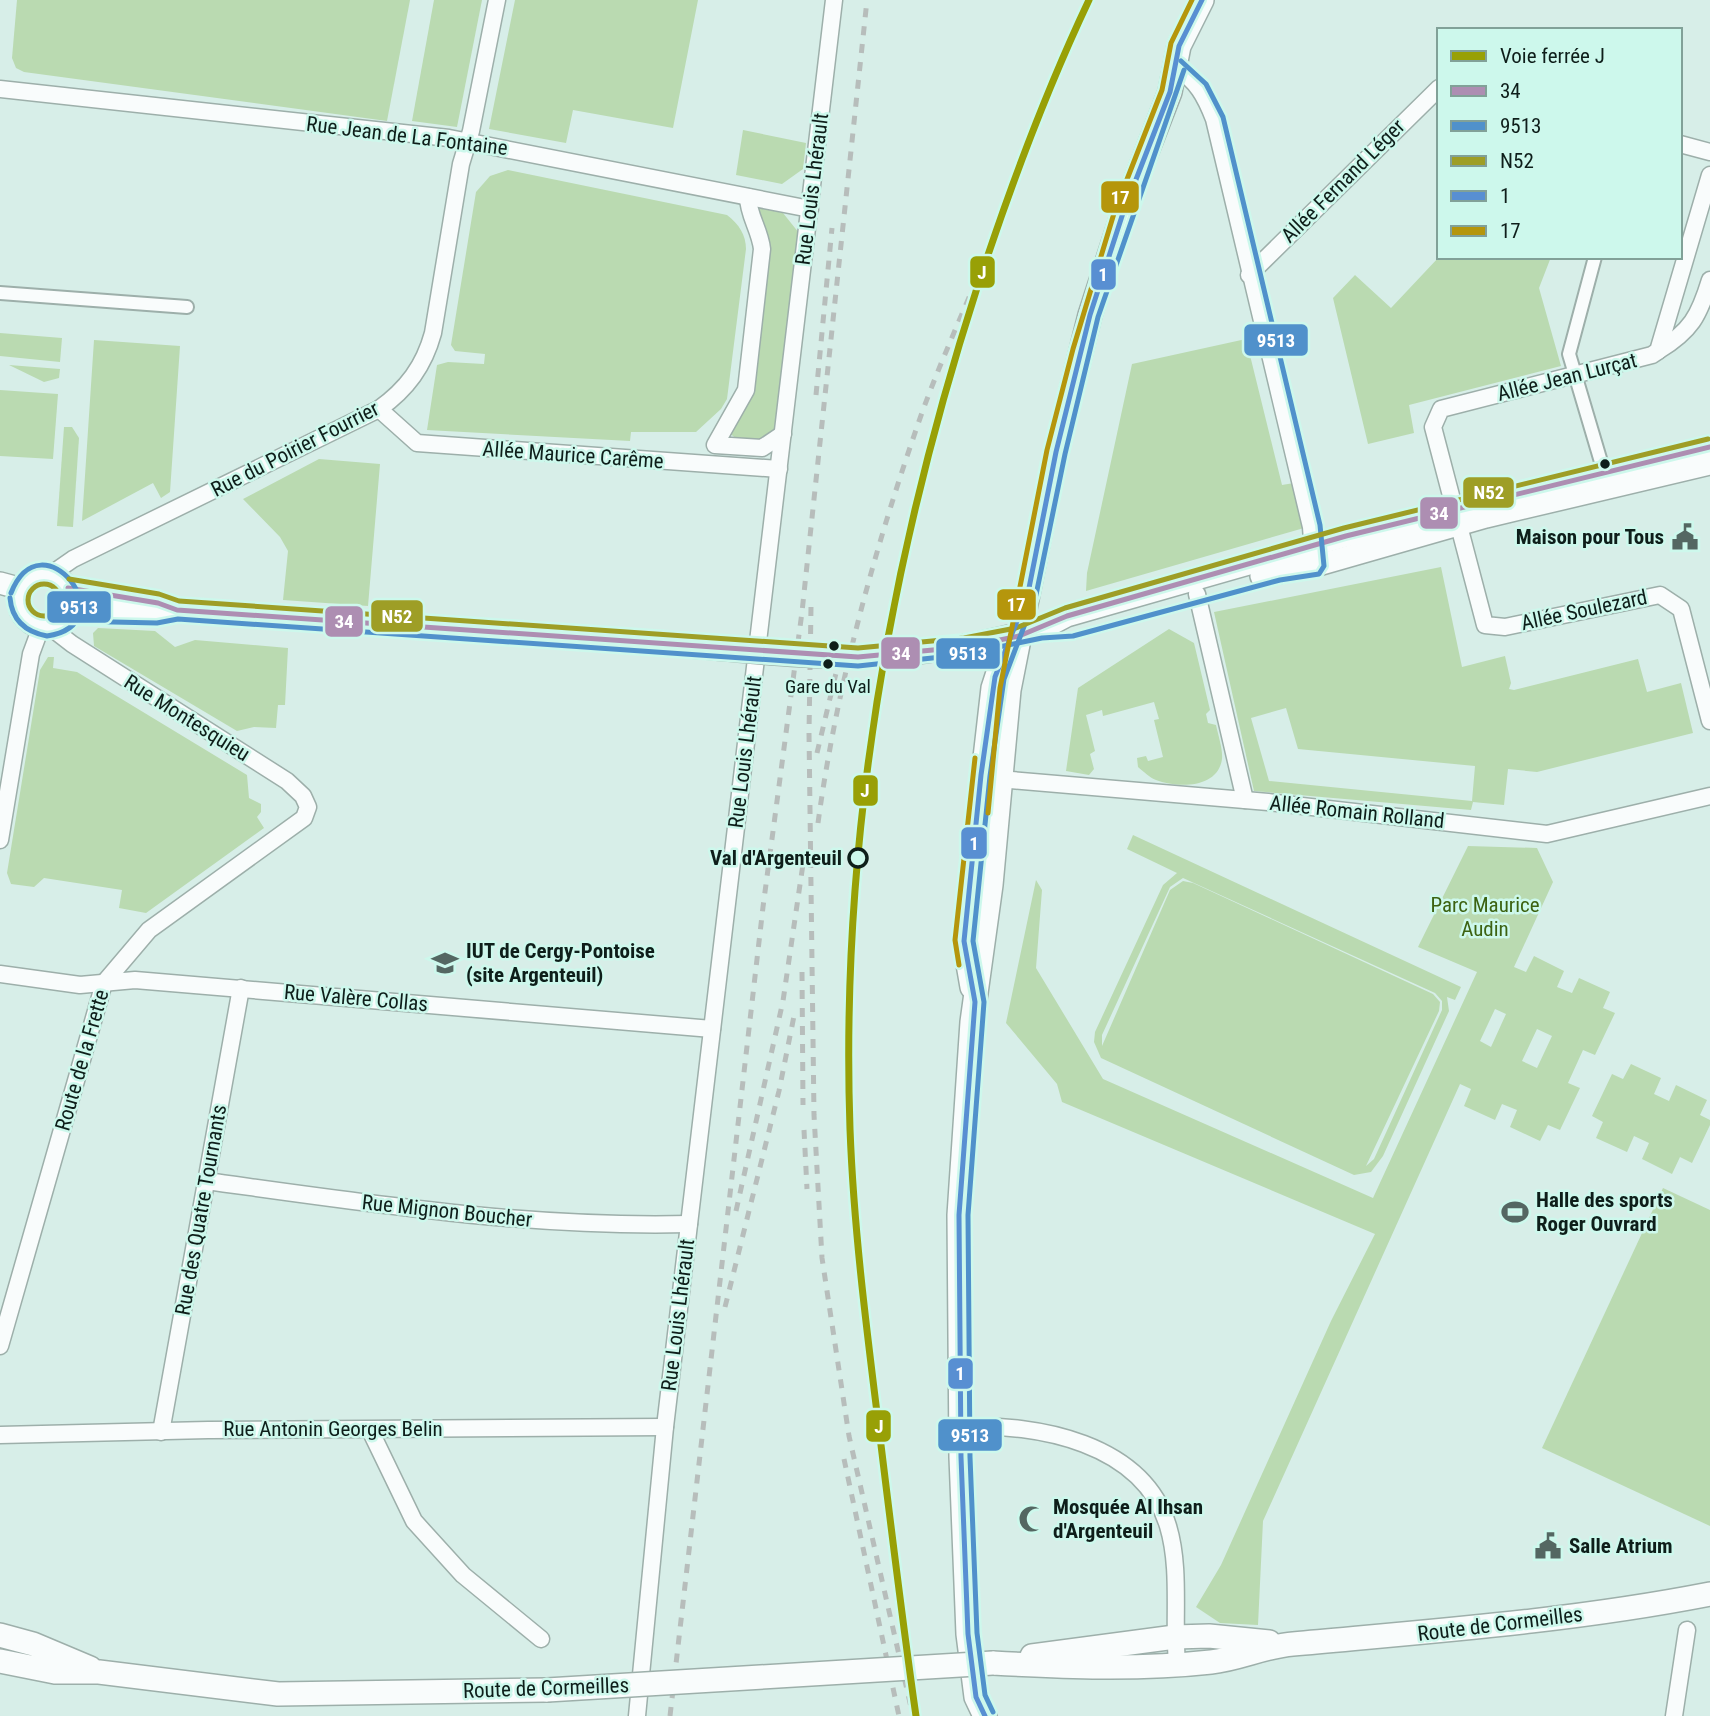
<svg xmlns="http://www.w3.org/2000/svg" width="1710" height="1716" font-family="'Roboto Condensed',sans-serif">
<rect width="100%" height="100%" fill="#d7eee8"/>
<g fill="#badab1" fill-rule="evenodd">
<path d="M17 0H410L387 121 24 72 16 68 12 58Z"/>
<path d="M434 0H482L457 127 412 121Z"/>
<path d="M515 0H698L673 128 573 110 566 143 489 129Z"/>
<path d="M743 130 806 143 803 169 782 184 736 175Z"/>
<path d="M508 170 727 215C739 224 746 235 746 249L727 399 721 409 696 432H631L630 441 427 430 437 365 448 362 484 364 485 354 455 351 451 345 476 192 490 176Z"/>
<path d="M755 207 783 213 799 233 777 434C764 441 740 447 729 432L767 243 765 230Z"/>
<path d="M1439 257H1551L1539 288 1561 366 1409 405 1414 433 1368 444 1333 298 1355 275 1391 308Z"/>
<path d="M0 333 62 338 60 362 0 356Z"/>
<path d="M1246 339 1282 485 1294 483 1304 528 1086 591 1087 573 1132 364Z"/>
<path d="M94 340 180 346 170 492 161 498 153 483 82 521Z"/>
<path d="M9 365 60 369 59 378 44 382Z"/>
<path d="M0 390 58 394 53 459 0 456Z"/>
<path d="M64 427H72L79 438 73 527 57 526Z"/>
<path d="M319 459 380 464 368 606 283 600 288 551 280 537 243 499Z"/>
<path d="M1441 567 1462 667 1505 656 1511 683 1509 689 1514 690 1638 659 1647 692 1681 683 1693 733 1537 772 1508 769 1504 805 1473 802 1471 810 1254 791 1214 612ZM1286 708 1298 749 1475 766 1472 801 1269 781 1251 718Z"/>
<path d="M98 628 155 631 175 647 195 640 288 648 285 705H278L276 728 254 727 237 731 94 646 93 633Z"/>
<path d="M1169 629 1194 643 1210 710 1206 714 1208 723 1216 725C1218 735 1223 749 1222 759 1218 789 1177 788 1156 780 1150 778 1143 771 1138 767L1137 758 1146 756 1148 761 1163 757 1154 720 1159 719 1154 702 1103 716 1102 710 1086 715 1095 751 1090 754 1094 769 1089 775 1066 771 1078 688Z"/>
<path d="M48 657H54L53 668 77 672 247 775 249 798 261 804V812L257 817 264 828 146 913 119 908 122 890 44 878 34 887 11 884 7 873 40 670Z"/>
<path d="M1133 835 1461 987 1455 1000 1447 997 1449 1011 1383 1156 1371 1172 1354 1175 1101 1058 1094 1042 1095 1032 1163 885 1177 873 1127 849ZM1183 878 1435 993 1442 1001V1010L1374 1159 1366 1166 1439 1011 1440 1002 1433 994 1193 883 1183 881 1170 890 1102 1046V1035L1170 887Z"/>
<path d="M1468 846 1537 848 1553 882 1514 967 1526 972 1534 956 1564 971 1557 987 1572 993 1579 978 1610 992 1603 1008 1615 1013 1595 1055 1583 1050 1568 1083 1580 1088 1560 1130 1548 1125 1540 1141 1510 1127 1517 1110 1502 1104 1495 1120 1464 1106 1471 1089 1460 1084 1263 1521 1258 1625 1220 1623 1196 1607 1221 1565 1331 1321 1375 1234 1062 1102 1057 1084 1006 1023 1036 880 1042 890 1036 968 1103 1079 1373 1198 1477 972 1418 947ZM1495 1009 1506 1014 1491 1047 1480 1041ZM1537 1029 1552 1036 1537 1068 1522 1061Z"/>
<path d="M1631 1064 1661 1078 1654 1094 1669 1101 1676 1085 1707 1100 1700 1115 1710 1120V1125L1692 1163 1680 1157 1672 1174 1642 1159 1649 1143 1634 1136 1627 1152 1596 1138 1603 1122 1592 1116 1612 1074 1623 1079Z"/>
<path d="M1663 1188 1710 1210V1526L1542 1448Z"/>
</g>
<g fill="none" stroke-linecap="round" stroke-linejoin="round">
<g stroke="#9dafaa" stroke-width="16">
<g id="pedestrian">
<path d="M1595 257 1569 354 1604 472"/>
<path d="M0 293 187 307"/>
</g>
</g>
<g stroke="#9dafaa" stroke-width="19">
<g id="minor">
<path d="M1176 68C1197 81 1205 96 1214 119L1311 527 1313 554"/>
<path d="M0 89 449 138 810 209"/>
<path d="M1680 144 1710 152"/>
<path d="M1710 175 1658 351 1652 355 1441 409 1433 427 1485 625 1505 627 1660 595 1681 609 1710 721"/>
<path d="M748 197C748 215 760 230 762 249L746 390 715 445 762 448 783 434"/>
<path d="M1249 275 1439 88"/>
<path d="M1658 351C1691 331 1699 316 1710 280"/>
<path d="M379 409 417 443 779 469"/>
<path d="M50 575 73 559 379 409C407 389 424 366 433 333L461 164 471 131 497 0"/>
<path d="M1197 594 1245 800"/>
<path d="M999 779 1268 802 1547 834 1710 796"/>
<path d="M0 840 31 654 41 627"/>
<path d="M0 974 80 985 135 980 712 1029"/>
<path d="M206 1181C366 1203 527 1228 689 1224"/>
<path d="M0 1346 104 983 149 930 304 818 308 807 303 796 287 781 72 644 50 627"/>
<path d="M962 1427C1037 1423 1143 1443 1168 1526 1181 1569 1173 1619 1177 1664"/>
<path d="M370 1430 414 1521 463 1575 541 1639"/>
<path d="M161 1432 241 988"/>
<path d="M0 1435 208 1430 665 1427"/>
<path d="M637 1716 665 1427 834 0"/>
<path d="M1674 1716 1687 1630"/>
</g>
</g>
<g stroke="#9dafaa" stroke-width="24">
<g id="tertiary">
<circle cx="45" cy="601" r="26"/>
<path d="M1261 576 1315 566 1486 517 1710 464"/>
<path d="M0 583 22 589"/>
<path d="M68 588 158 603 177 610 667 645"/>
<path d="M69 612H165"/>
<path d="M1048 626 1067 616 1346 536 1710 447"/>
</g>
</g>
<g stroke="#9dafaa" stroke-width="26">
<g id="secondary">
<path d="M972 987 964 941 993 688 1006 648"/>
<path d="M0 1635 33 1644 90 1668"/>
<path d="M1032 1656 1175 1637 1209 1636 1269 1642"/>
<path d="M0 1661 55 1672H99L278 1694 547 1690"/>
<path d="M993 1663C1065 1667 1138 1670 1211 1662 1239 1659 1265 1646 1293 1644 1433 1631 1572 1621 1710 1594"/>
<path d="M985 1716 976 1697 968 1634 961 1457 959 1215 972 1022 991 885 1009 690 1056 452 1090 315 1123 213 1170 92 1179 46 1202 0"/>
</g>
</g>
<use href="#pedestrian" stroke="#f9fcfc" stroke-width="12"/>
<use href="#minor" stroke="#f9fcfc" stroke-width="16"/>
<use href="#tertiary" stroke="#f9fcfc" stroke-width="21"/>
<use href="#secondary" stroke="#f9fcfc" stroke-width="23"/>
<g stroke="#b7bdbb" stroke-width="5" stroke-dasharray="9 9" stroke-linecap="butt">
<path d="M816 395 832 228"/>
<path d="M811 607 809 733 814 1115 822 1258 849 1436 913 1716"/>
<path d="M817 753 842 648"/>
<path d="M818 823C836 690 873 554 917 427 939 362 970 300 994 235"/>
<path d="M802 972 803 1105"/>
<path d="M804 1130 807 1189"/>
<path d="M736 1211 783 1001 803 864"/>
<path d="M725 1307 779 1091 795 1011"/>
<path d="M844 1459 899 1716"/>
<path d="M670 1716 763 907 802 612 867 0"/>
</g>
<g stroke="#9dafaa" stroke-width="24" stroke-linecap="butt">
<path id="tertiary-bridge" d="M667 645C729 649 792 658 854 657 919 657 985 643 1048 626"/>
</g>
<g stroke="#9dafaa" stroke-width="26" stroke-linecap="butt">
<path id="secondary-bridge" d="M547 1690 993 1663"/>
</g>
<use href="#tertiary-bridge" stroke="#f9fcfc" stroke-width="21"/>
<use href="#secondary-bridge" stroke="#f9fcfc" stroke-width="23"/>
<g stroke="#cdf8ec" stroke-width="10">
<path id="bus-1" d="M68 588 158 603 177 610 858 657 965 647 1019 636 1067 616 1346 536 1710 447"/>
</g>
<g stroke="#cdf8ec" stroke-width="10">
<g id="bus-2">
<path d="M10 598C12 621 26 632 47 636 127 624 42 515 11 593"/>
<path d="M69 621 157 623 178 619 858 666 960 655 1042 638 1073 636 1280 580 1319 574 1324 566 1320 525 1223 117 1206 84 1181 61"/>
<path d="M993 1712 985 1695 977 1633 970 1457 968 1215 984 1002 973 941 990 776 1004 679 1036 595 1065 454 1098 317 1184 70"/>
</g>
</g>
<g stroke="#cdf8ec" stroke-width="10">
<g id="bus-3">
<path d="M69 579 159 594 179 601 858 648 964 638 1016 628 1065 608 1344 528 1708 439"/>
<circle cx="44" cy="600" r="16"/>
</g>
</g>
<g stroke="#cdf8ec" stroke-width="10">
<path id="bus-4" d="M985 1716 976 1697 968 1634 961 1457 959 1215 975 1002 964 941 981 775 995 677 1028 593 1056 452 1090 315 1123 213 1170 92 1179 46 1202 0"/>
</g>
<g stroke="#cdf8ec" stroke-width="10">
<g id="bus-5">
<path d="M988 813 1000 688 1047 450 1073 349 1115 210 1162 90 1171 43 1192 0"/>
<path d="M959 965 955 940 975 758"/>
</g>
</g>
<use href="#bus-1" stroke="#ad8eb2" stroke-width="5"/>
<use href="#bus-2" stroke="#5091cb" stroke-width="5"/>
<use href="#bus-3" stroke="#9e9e26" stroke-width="5"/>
<use href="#bus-4" stroke="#588fd2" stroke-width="5"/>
<use href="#bus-5" stroke="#b5960c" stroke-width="5"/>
<g stroke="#cdf8ec" stroke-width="12">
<path id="rail-1" d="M916 1716C903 1626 892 1535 881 1445 868 1340 854 1235 850 1129 840 844 890 558 977 288 1009 190 1045 93 1089 0"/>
</g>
<use href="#rail-1" stroke="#98a006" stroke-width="7"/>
</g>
<defs>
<g id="civic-bare" transform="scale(2.1)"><path d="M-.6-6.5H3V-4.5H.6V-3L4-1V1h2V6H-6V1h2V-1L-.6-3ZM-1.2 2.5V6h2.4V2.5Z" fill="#546762" stroke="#cdf8ec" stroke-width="2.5" paint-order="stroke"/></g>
<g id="university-bare" transform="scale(2.1)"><path d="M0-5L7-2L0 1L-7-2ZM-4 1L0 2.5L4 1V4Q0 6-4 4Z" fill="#546762" stroke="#cdf8ec" stroke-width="2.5" paint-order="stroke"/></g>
<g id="stadium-bare" transform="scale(2.1)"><path d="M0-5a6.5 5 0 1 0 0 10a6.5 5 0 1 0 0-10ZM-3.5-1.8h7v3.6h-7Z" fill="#546762" stroke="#cdf8ec" stroke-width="2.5" paint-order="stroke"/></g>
<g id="mosque-bare" transform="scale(2.1)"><path d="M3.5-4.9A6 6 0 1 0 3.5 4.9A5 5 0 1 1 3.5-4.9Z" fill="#546762" stroke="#cdf8ec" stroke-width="2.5" paint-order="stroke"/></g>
</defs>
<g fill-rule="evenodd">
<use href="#civic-bare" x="1685" y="537"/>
<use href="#university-bare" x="445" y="963"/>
<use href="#stadium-bare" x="1515" y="1212"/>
<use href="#mosque-bare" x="1032" y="1519"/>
<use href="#civic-bare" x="1548" y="1546"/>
</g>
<g fill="#0e1e1a" stroke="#cdf8ec" stroke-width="2.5">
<circle cx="1605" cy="464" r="6"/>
<circle cx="834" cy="646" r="6"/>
<circle cx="828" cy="664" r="6"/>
</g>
<circle fill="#cdf8ec" stroke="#0e1e1a" stroke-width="3.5" cx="858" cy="858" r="9"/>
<g text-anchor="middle" stroke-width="5" stroke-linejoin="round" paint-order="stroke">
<g font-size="19" fill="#0e1e1a" stroke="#cdf8ec">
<text x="828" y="693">Gare du Val</text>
</g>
<g font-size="21" fill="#0e1e1a" stroke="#cdf8ec">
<text transform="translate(407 136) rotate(7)" y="7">Rue Jean de La Fontaine</text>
<text transform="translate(1343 181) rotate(-45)" y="7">Allée Fernand Léger</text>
<text transform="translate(812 189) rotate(-83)" y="7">Rue Louis Lhérault</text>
<text transform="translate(1567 377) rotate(-14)" y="7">Allée Jean Lurçat</text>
<text transform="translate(295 449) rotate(-27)" y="7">Rue du Poirier Fourrier</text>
<text transform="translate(573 455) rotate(4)" y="7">Allée Maurice Carême</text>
<text transform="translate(1584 610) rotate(-12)" y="7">Allée Soulezard</text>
<text transform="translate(187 718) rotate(32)" y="7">Rue Montesquieu</text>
<text transform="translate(745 752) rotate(-83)" y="7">Rue Louis Lhérault</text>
<text transform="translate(1357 812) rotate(6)" y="7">Allée Romain Rolland</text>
<text transform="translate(356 998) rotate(5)" y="7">Rue Valère Collas</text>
<text transform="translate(82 1060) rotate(-74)" y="7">Route de la Frette</text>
<text transform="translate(201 1210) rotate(-80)" y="7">Rue des Quatre Tournants</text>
<text transform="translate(447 1211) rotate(6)" y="7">Rue Mignon Boucher</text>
<text transform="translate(678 1315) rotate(-83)" y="7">Rue Louis Lhérault</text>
<text x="333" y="1436">Rue Antonin Georges Belin</text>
<text transform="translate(1500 1624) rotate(-7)" y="7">Route de Cormeilles</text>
<text transform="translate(546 1688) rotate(-2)" y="7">Route de Cormeilles</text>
</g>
<g font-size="21" font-weight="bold" fill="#0e1e1a" stroke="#cdf8ec" text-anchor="start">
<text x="1664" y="544" text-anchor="end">Maison pour Tous</text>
<text x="466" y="958">IUT de Cergy-Pontoise<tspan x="466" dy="24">(site Argenteuil)</tspan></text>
<text x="1536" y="1207">Halle des sports<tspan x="1536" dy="24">Roger Ouvrard</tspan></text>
<text x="1053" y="1514">Mosquée Al Ihsan<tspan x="1053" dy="24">d'Argenteuil</tspan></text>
<text x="1569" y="1553">Salle Atrium</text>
</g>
<g font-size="21" font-weight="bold" fill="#0e1e1a" stroke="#cdf8ec" text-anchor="end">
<text x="842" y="865">Val d'Argenteuil</text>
</g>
<g font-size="21" fill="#3c6211" stroke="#cdf8ec">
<text x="1485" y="912">Parc Maurice<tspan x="1485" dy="24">Audin</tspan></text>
</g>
</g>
<g stroke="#cdf8ec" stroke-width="2.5">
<rect x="1100" y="180" width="40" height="34" rx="7" fill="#b5960c"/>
<rect x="969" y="255" width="27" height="34" rx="7" fill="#98a006"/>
<rect x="1090" y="258" width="27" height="33" rx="7" fill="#588fd2"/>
<rect x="1243" y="323" width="66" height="34" rx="7" fill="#5091cb"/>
<rect x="1462" y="476" width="53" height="33" rx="7" fill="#9e9e26"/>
<rect x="1419" y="496" width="40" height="34" rx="7" fill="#ad8eb2"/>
<rect x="996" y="588" width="41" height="33" rx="7" fill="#b5960c"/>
<rect x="46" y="590" width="66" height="34" rx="7" fill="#5091cb"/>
<rect x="370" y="599" width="54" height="34" rx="7" fill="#9e9e26"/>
<rect x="324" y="605" width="40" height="33" rx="7" fill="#ad8eb2"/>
<rect x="880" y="636" width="41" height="34" rx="7" fill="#ad8eb2"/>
<rect x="935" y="637" width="66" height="33" rx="7" fill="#5091cb"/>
<rect x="852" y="774" width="27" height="33" rx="7" fill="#98a006"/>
<rect x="960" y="826" width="28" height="34" rx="7" fill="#588fd2"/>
<rect x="947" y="1357" width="27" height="33" rx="7" fill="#588fd2"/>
<rect x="865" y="1409" width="27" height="34" rx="7" fill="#98a006"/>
<rect x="937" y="1418" width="66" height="34" rx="7" fill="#5091cb"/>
</g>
<g font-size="19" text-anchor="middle" font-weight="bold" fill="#fff">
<text x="1120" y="204">17</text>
<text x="982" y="279">J</text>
<text x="1103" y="281">1</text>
<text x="1276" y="347">9513</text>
<text x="1489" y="499">N52</text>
<text x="1439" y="520">34</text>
<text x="1016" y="611">17</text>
<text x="79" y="614">9513</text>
<text x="397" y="623">N52</text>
<text x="344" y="628">34</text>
<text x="901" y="660">34</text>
<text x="968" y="660">9513</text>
<text x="865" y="797">J</text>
<text x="974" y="850">1</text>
<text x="960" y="1380">1</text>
<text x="879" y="1433">J</text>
<text x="970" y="1442">9513</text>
</g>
<rect x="1437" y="28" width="245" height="231" fill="#cdf8ec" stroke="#81a198" stroke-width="2"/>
<rect x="1451" y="51" width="35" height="10" fill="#98a006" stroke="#81a198" stroke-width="2"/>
<text x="1500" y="63" font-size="21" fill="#0e1e1a">Voie ferrée J</text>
<rect x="1451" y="86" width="35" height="10" fill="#ad8eb2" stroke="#81a198" stroke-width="2"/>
<text x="1500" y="98" font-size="21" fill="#0e1e1a">34</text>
<rect x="1451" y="121" width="35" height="10" fill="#5091cb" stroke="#81a198" stroke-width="2"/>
<text x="1500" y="133" font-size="21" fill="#0e1e1a">9513</text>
<rect x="1451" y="156" width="35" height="10" fill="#9e9e26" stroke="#81a198" stroke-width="2"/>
<text x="1500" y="168" font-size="21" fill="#0e1e1a">N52</text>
<rect x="1451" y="191" width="35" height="10" fill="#588fd2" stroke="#81a198" stroke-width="2"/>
<text x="1500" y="203" font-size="21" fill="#0e1e1a">1</text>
<rect x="1451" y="226" width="35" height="10" fill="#b5960c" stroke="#81a198" stroke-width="2"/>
<text x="1500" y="238" font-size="21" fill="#0e1e1a">17</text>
</svg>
